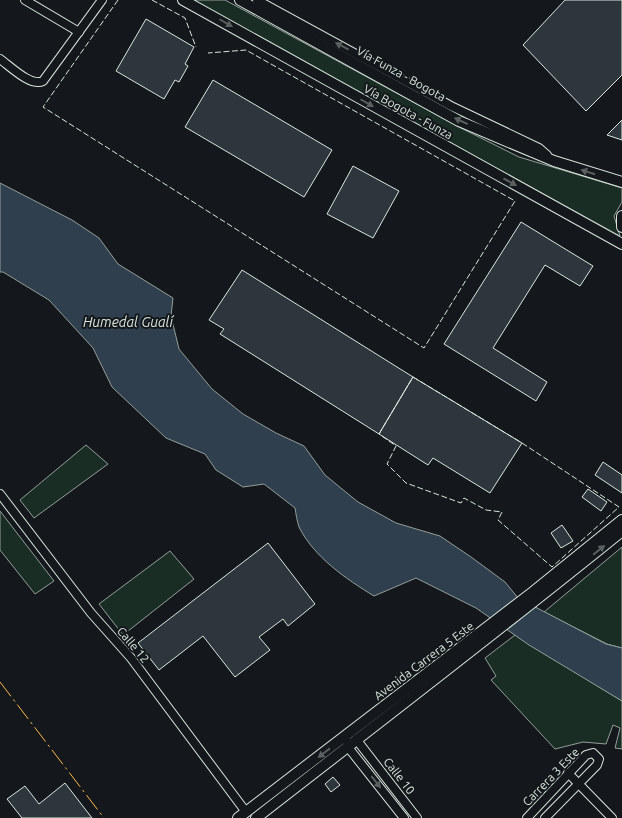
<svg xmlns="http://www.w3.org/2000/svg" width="622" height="818" font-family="Ubuntu,sans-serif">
<rect width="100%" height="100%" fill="#14181c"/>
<g fill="#1a2d24" stroke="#939e99">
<path d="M191 0H225L461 128 519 157 622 188V202L614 216 620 236Z"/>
<path d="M86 445 108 464 34 518 20 500Z"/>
<path d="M0 511 54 581 35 594 0 550Z"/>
<path d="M622 547V648L607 644 544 612Z"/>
<path d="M170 551 194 579 123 635 99 604Z"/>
<path d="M515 635 622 701V749L615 748 620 728 613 725 606 744 583 742 555 749 491 680 496 676 485 658Z"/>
</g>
<path fill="#2f3f4d" stroke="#939e99" d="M0 183 72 220 99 238 118 264 173 298 171 316 179 349 212 389 243 414 276 433 304 446 325 475 358 502 396 523 440 536 471 557 505 582 518 598 606 644 622 648V701L529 645 476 608 416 578 374 596C346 579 314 557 299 527 297 521 296 514 295 508L264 484 243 487 216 470 205 454 166 438 112 387 93 348 49 300 3 272H0Z"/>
<g fill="#2c363c" stroke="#d8e6dc">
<path d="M565 0H622V75L586 111 523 45Z"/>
<path d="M146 19 194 47 185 64 188 66 179 82 175 80 164 99 116 71Z"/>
<path d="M213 80 332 150 304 197 185 127Z"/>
<path d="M622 120V140L607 135Z"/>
<path d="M353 166 399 191 373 238 327 214Z"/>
<path d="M521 222 593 266 580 286 545 265 493 348 547 382 536 401 444 344Z"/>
<path d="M242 270 413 377 379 434 220 334 224 329 209 320Z"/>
<path d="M413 377 522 443 490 493 433 458 428 465 379 434Z"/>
<path d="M603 462 622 475V493L595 475Z"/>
<path d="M588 489 607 502 601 511 582 497Z"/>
<path d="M562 525 573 541 561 548 551 533Z"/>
<path d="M268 543 315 604 288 626 283 619 259 637 270 650 235 677 203 636 159 670 138 643Z"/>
<path d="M333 777 340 785 331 792 325 784Z"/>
<path d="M65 783 92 818H22L7 799 25 786 39 804Z"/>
</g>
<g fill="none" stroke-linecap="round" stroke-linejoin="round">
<g stroke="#d8e6dc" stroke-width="10">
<g id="minor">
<path d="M25 0 79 32"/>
<path d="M257 0 451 106 539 148 547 155"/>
<path d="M0 59C11 67 31 87 43 81L102 0"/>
<path d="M0 494 91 613 131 658 246 812"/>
<path d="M356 739 417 818"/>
<path d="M347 742 351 751 404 818"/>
<path d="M568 773 612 818"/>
<path d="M527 818 586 755 593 753 599 759 597 765 545 818"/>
</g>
</g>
<g stroke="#d8e6dc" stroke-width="12">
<g id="major">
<path d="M183 0 622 244"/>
<path d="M240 0 459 121 554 161 622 182"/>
<path d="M622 216V227"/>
<path d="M238 818 533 592 622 520"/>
<path d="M256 818C378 723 501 629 622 531"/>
</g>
</g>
<use href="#minor" stroke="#14181c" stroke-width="8"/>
<use href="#major" stroke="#14181c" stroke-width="10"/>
<g stroke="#d8e6dc" stroke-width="1" stroke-dasharray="6 2.5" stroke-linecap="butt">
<path d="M118 0 43 107 424 348 515 201 246 50 208 53"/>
<path d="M152 0 185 18 196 47"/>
<path d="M413 377 522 443 619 507 552 567 498 520 502 512 486 510 464 498 461 503 406 483 387 464 396 446 379 434Z"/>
</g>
<path stroke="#ffb74d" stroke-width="1" stroke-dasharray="18 4 2.5 4" stroke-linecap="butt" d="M0 682 104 818"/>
</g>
<defs><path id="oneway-solid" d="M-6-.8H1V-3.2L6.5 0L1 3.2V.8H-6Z" transform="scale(1.25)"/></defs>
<g fill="#59605f">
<use href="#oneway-solid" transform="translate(226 23) rotate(30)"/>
<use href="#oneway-solid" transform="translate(342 46) rotate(-152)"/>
<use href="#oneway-solid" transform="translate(367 103) rotate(30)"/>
<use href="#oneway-solid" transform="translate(461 121) rotate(-155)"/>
<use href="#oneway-solid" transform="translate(588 172) rotate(-162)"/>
<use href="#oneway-solid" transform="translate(510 182) rotate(29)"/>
<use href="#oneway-solid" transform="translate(599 550) rotate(-39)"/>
<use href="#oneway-solid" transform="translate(324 753) rotate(142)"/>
<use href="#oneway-solid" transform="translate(376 782) rotate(52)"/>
</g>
<g text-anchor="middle" stroke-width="4" stroke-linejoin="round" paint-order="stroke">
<g font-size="12" fill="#d8e6dc" stroke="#14181c">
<text transform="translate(401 74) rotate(29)" y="4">Vía Funza - Bogota</text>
<text transform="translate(408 112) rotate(29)" y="4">Vía Bogota - Funza</text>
<text transform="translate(133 645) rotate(50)" y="4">Calle 12</text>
<text transform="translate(424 661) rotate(-37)" y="4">Avenida Carrera 5 Este</text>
<text transform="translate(399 776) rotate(52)" y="4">Calle 10</text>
<text transform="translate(551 777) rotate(-46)" y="4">Carrera 3 Este</text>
</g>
<g font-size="14" font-style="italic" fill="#d8e6dc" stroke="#14181c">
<text x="128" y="327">Humedal Gualí</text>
</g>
</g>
</svg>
